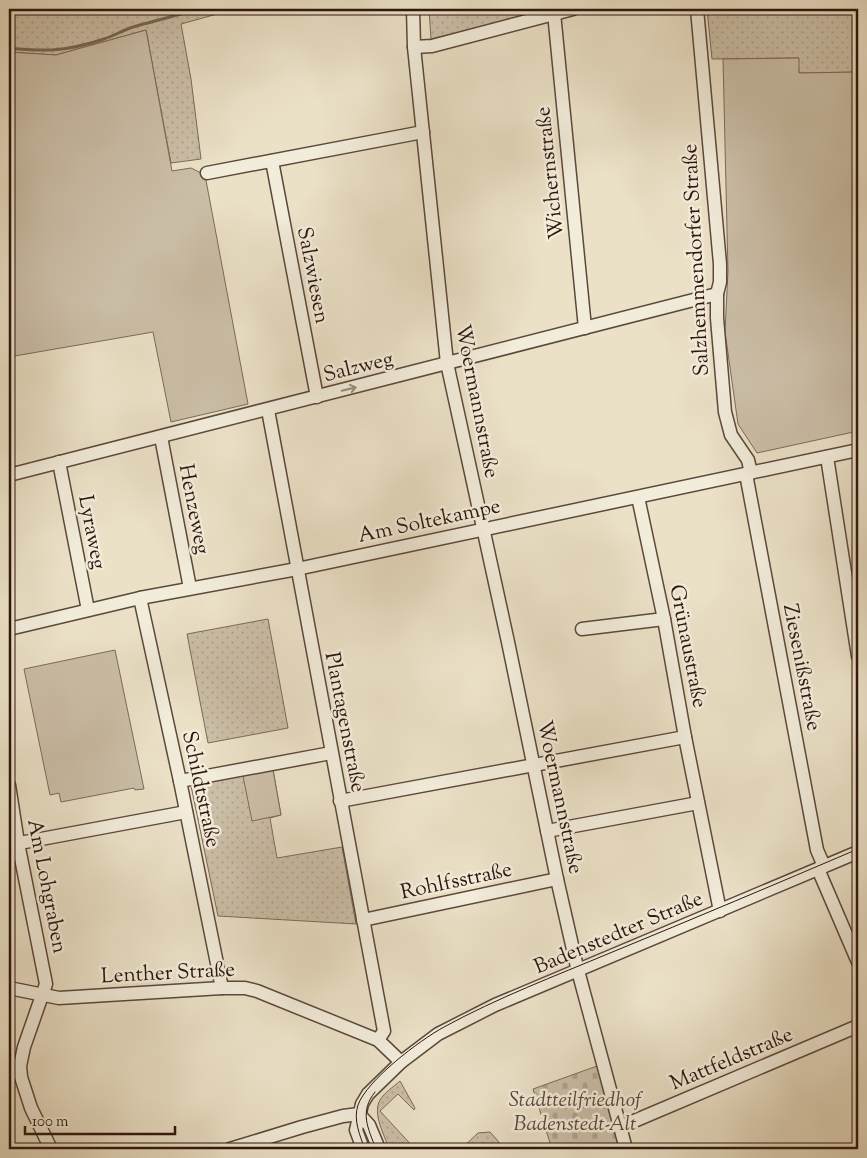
<svg xmlns="http://www.w3.org/2000/svg" width="867" height="1158" font-family="'Sorts Mill Goudy',serif">
<defs>
<pattern id="grass-dots" width="8" height="8" patternUnits="userSpaceOnUse" patternTransform="scale(1.25)"><rect width="8" height="8" fill="#cbbea7"/><path d="M2 2h.1M6 6h.1" fill="none" stroke="#afa28f" stroke-width="1.8" stroke-linecap="round"/></pattern>
<pattern id="cemetery-stones" width="16" height="16" patternUnits="userSpaceOnUse" patternTransform="scale(1.25)"><rect width="16" height="16" fill="#cbbea7"/><path d="M2 7V4a2 2 0 0 1 4 0v3zM10 15v-3a2 2 0 0 1 4 0v3z" fill="#afa28f"/></pattern>
</defs>
<rect width="100%" height="100%" fill="#ebe1c7"/>
<filter id="stains"><feTurbulence type="fractalNoise" baseFrequency=".004" numOctaves="4"/><feColorMatrix values="0 0 0 0 .2 0 0 0 0 .09 0 0 0 0 .02 0 0 0 .5 -.17"/></filter>
<radialGradient id="worn" r=".72"><stop offset=".6" stop-color="#630" stop-opacity="0"/><stop offset="1" stop-color="#630" stop-opacity=".3"/></radialGradient>
<g fill="url(#grass-dots)" stroke="#7c6a5a">
<path d="M9 9H235L181 24 191 79 201 159 171 163 146 30 56 55 9 52Z"/>
<path d="M429 9H560L431 39Z"/>
<path d="M707 9H858V72L799 73 798 58 712 59Z"/>
<path d="M268 619 288 728 208 743 187 634Z"/>
<path d="M273 770 281 815 270 818 277 858 342 847 356 924 218 916 191 786Z"/>
<path d="M400 1081 415 1108 414 1110 398 1094 380 1111 415 1149H389C385 1136 372 1114 380 1100 384 1093 393 1087 400 1081Z"/>
<path d="M490 1132 498 1141 502 1149H461L478 1133Z"/>
</g>
<path fill="url(#cemetery-stones)" stroke="#7c6a5a" d="M597 1066 620 1149H552L533 1089Z"/>
<g fill="#cbbea7" stroke="#7c6a5a">
<path d="M146 30 172 171 191 168 205 175 248 404 171 422 153 332 9 357V52L56 55Z"/>
<path d="M799 58V73L858 72V431L757 453 738 424 725 332 728 271 723 59Z"/>
<path d="M115 650 144 789 135 790 134 788 61 802 59 793 50 795 24 669Z"/>
<path d="M273 770 281 815 252 821 243 776Z"/>
</g>
<g fill="none" stroke-linecap="round" stroke-linejoin="round">
<path stroke="#786656" stroke-width="3" d="M9 48C47 52 68 51 104 39 114 36 123 30 133 27 154 21 176 16 197 9"/>
<g stroke="#5c483b" stroke-width="15">
<g id="minor">
<path d="M413 9 414 47 447 363 508 642 557 879 577 967 626 1149"/>
<path d="M697 9 720 264V282L717 294V318L725 412 731 435 748 460 751 473"/>
<path d="M554 13 585 328"/>
<path d="M414 47 432 46 573 9"/>
<path d="M272 161 317 397"/>
<path d="M207 173 423 132"/>
<path d="M268 410 384 1031 378 1040"/>
<path d="M161 437 190 588"/>
<path d="M827 457 858 656"/>
<path d="M59 462 88 610"/>
<path d="M746 474 817 850 824 866"/>
<path d="M9 475 717 294"/>
<path d="M638 497 664 619 685 737 720 911"/>
<path d="M140 598 180 781 222 988"/>
<path d="M9 629 140 598 297 569 858 450"/>
<path d="M582 629 664 619"/>
<path d="M180 781 331 753"/>
<path d="M9 785 18 843 46 984 24 1047 20 1066 21 1077 31 1108 51 1149"/>
<path d="M340 801 685 737"/>
<path d="M547 831 698 803"/>
<path d="M9 845 186 812"/>
<path d="M818 869 858 962"/>
<path d="M363 920 557 879"/>
<path d="M9 988 59 998 222 988H245L257 991 378 1040 401 1062"/>
<path d="M359 1114 369 1125 379 1149"/>
<path d="M620 1127 858 1026"/>
<path d="M230 1149 302 1127 343 1116 359 1114"/>
<path d="M363 1149 356 1130 362 1104 368 1094 401 1062 438 1034 495 1005 858 852"/>
</g>
</g>
<use href="#minor" stroke="#f2ecdb" stroke-width="12"/>
<g stroke="#2d150c" stroke-width="1">
<path d="M375 1092C359 1112 368 1128 376 1149"/>
<path d="M365 1149C360 1136 353 1120 358 1105 367 1080 420 1040 444 1027 497 998 555 976 610 953 693 919 776 884 858 849"/>
</g>
</g>
<defs><path id="oneway-shaft" d="M-6 0H5M1.5-3L5.5 0L1.5 3" fill="none" stroke-width="1.6" stroke-linecap="round" stroke-linejoin="round" transform="scale(1.25)"/></defs>
<use stroke="#998b7e" href="#oneway-shaft" transform="translate(349 389) rotate(-14)"/>
<g text-anchor="middle" stroke-width="5" stroke-linejoin="round" paint-order="stroke">
<g font-size="21" fill="#2d150c" stroke="#f2ecdb">
<text transform="translate(549 173) rotate(-96)" y="7">Wichernstraße</text>
<text transform="translate(695 260) rotate(-93)" y="7">Salzhemmendorfer Straße</text>
<text transform="translate(314 275) rotate(79)" y="7">Salzwiesen</text>
<text transform="translate(358 366) rotate(-14)" y="7">Salzweg</text>
<text transform="translate(478 401) rotate(79)" y="7">Woermannstraße</text>
<text transform="translate(195 509) rotate(79)" y="7">Henzeweg</text>
<text transform="translate(429 520) rotate(-12)" y="7">Am Soltekampe</text>
<text transform="translate(93 532) rotate(79)" y="7">Lyraweg</text>
<text transform="translate(689 646) rotate(79)" y="7">Grünaustraße</text>
<text transform="translate(803 667) rotate(79)" y="7">Ziesenißstraße</text>
<text transform="translate(346 722) rotate(79)" y="7">Plantagenstraße</text>
<text transform="translate(202 789) rotate(78)" y="7">Schildtstraße</text>
<text transform="translate(561 797) rotate(78)" y="7">Woermannstraße</text>
<text transform="translate(456 880) rotate(-12)" y="7">Rohlfsstraße</text>
<text transform="translate(48 886) rotate(79)" y="7">Am Lohgraben</text>
<text transform="translate(618 932) rotate(-23)" y="7">Badenstedter Straße</text>
<text transform="translate(168 972) rotate(-3)" y="7">Lenther Straße</text>
<text transform="translate(731 1058) rotate(-23)" y="7">Mattfeldstraße</text>
</g>
<g font-size="21" font-style="italic" fill="#5c483a" stroke="#f2ecdb">
<text x="575" y="1106">Stadtteilfriedhof<tspan x="575" dy="24">Badenstedt-Alt</tspan></text>
</g>
</g>
<rect width="867" height="1158" fill="none" stroke="#ebe1c7" stroke-width="30"/>
<rect x="10" y="10" width="847" height="1138" fill="none" stroke="#2d150c" stroke-width="2.5"/>
<rect x="15" y="15" width="837" height="1128" fill="none" stroke="#2d150c"/>
<path d="M25 1126v8h150v-8" fill="none" stroke="#2d150c" stroke-width="2.5"/>
<text x="32" y="1126" font-size="15" fill="#2d150c" stroke="#f2ecdb" stroke-width="4" paint-order="stroke">100 m</text>
<rect width="100%" height="100%" filter="url(#stains)"/>
<rect width="100%" height="100%" fill="url(#worn)"/>
</svg>
